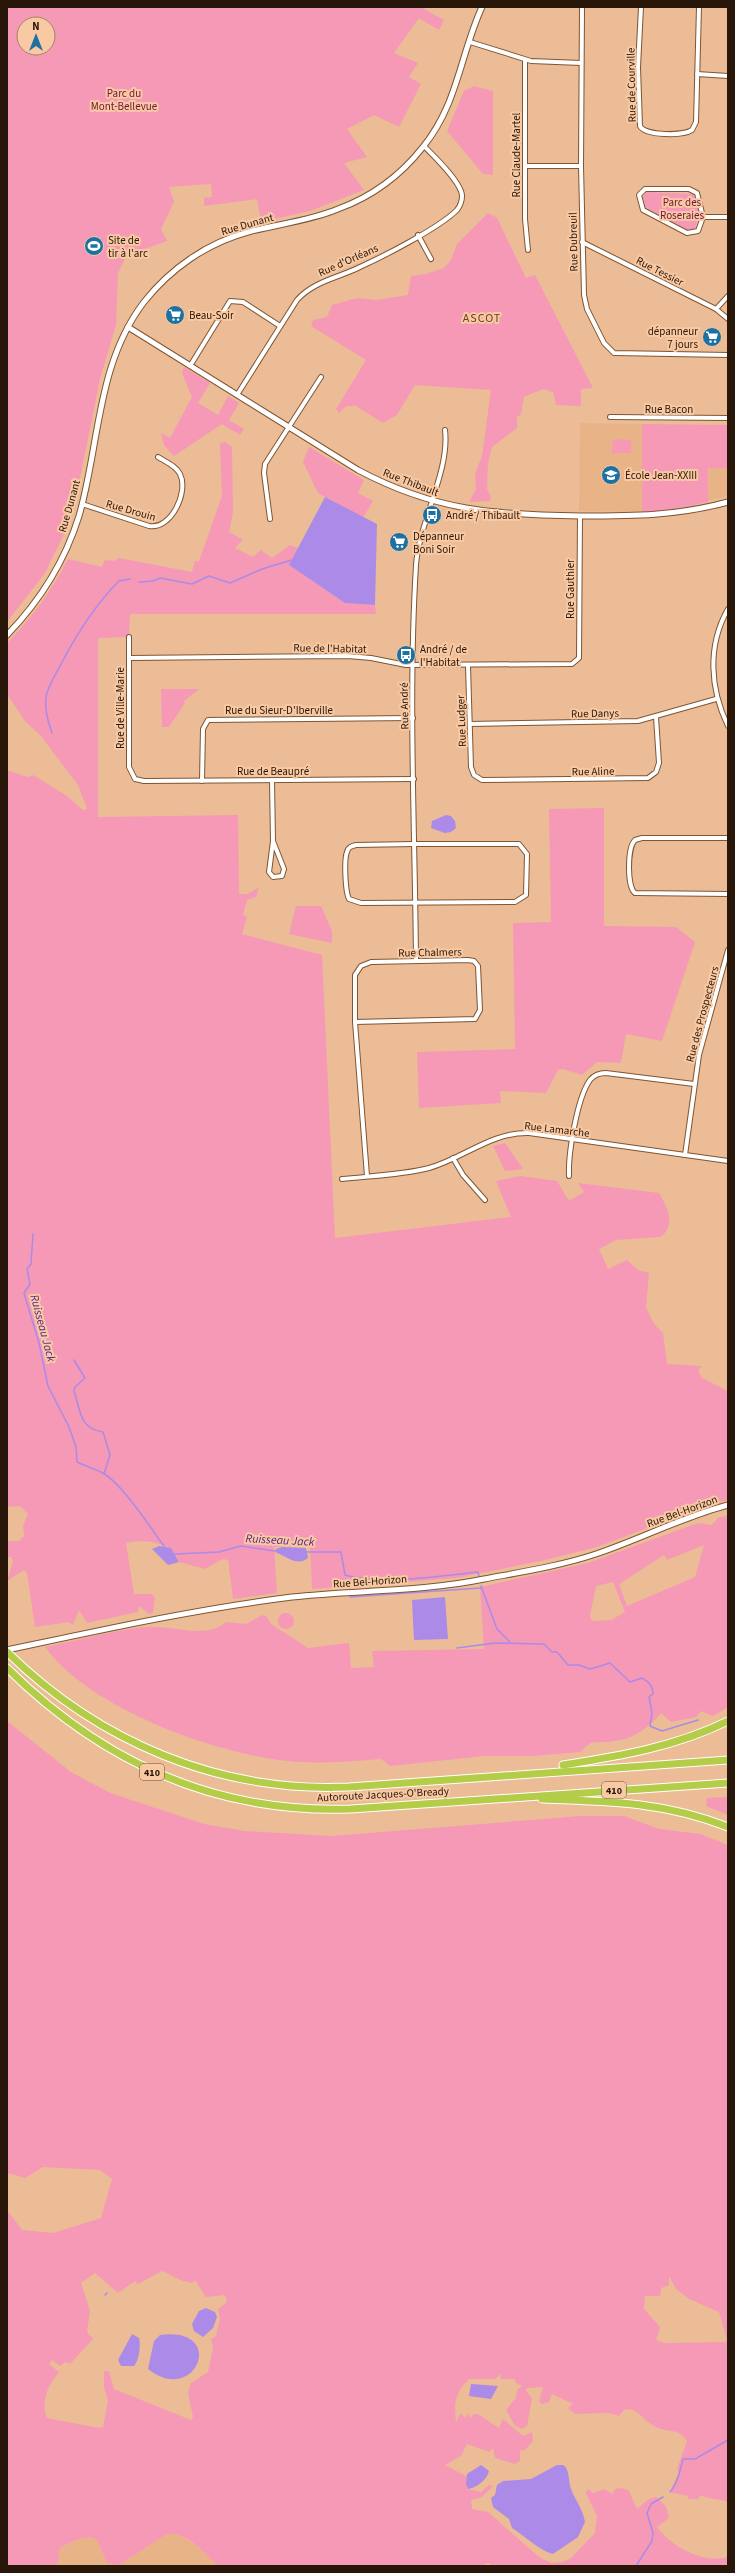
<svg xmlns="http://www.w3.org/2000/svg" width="735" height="2573" font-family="'Source Sans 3',sans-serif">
<rect width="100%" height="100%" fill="#ecbc96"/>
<g fill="#e9b388">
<path d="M580 423 642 424V512L579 511Z"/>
<path d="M709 450H728V496L708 501Z"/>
<path d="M173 2533 180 2535 197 2546 218 2566H57L60 2548 80 2539 94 2537 97 2540 107 2563 167 2534Z"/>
</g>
<g fill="#f599b6" fill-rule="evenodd">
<path d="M7 7H425L424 9 444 20 439 30 419 18 394 53 418 63 409 77 421 84 399 127 374 115 347 129 367 157 344 163 364 190 310 211 261 222 257 199 204 206V198L212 197 211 184 169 187 174 202 161 229 167 241 127 255 118 273 116 325 100 379 77 493 68 526 45 573 7 622ZM24 24H48V48H24Z"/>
<path d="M474 86 493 91V175L483 174 447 131 464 91Z"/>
<path d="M646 192 694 194 699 210 695 230 689 231 645 207 643 197Z"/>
<path d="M488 213 497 218 526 278 535 275 593 388 581 389V406L556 405 553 392 543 389 524 397 521 414 517 417V428L492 447 488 463 487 489 491 497 490 501 469 502 476 489 475 474 482 456 491 390 415 385 397 415 383 423 356 406H346L339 413 336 409 366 360 311 326 313 320 327 317 332 305 357 298 376 300 408 295 411 276 426 274 444 268 451 260 457 244Z"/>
<path d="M184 367 210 383 198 403 218 415 228 396 239 403 229 420 244 429 240 435 222 424 174 456 164 445 161 433 170 438 192 397 182 373Z"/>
<path d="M642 424 728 425V468H708V502L669 510 642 512Z"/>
<path d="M613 439 631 440V453H612Z"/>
<path d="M225 442 232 447 233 512 229 532 243 540 235 548 253 557 261 550 272 558 290 545 298 548 289 565 345 603 375 605 376 614H130L129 637 98 638V817L238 815 239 894H248L259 887 256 897 247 900 243 915 247 917 242 934 322 955 335 1238 511 1217 496 1181 520 1176 557 1181 569 1201 584 1192 578 1183 659 1193C667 1206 677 1226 660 1237L616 1240 599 1249 608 1269 627 1260 638 1270 649 1273 646 1307 654 1324 663 1333 667 1364 702 1366 698 1370 702 1378 728 1391V1500L710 1504 597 1547 541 1561 456 1578 312 1589 310 1545 274 1547 277 1593 233 1599 228 1560 223 1559 205 1569 179 1562C172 1541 144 1539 126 1543L134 1594H152L155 1598 153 1613 149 1614 139 1606 138 1612 87 1623 79 1610 73 1625 69 1622 35 1627 27 1573 24 1570 7 1581 13 1561 11 1557H7V1541H19L24 1536 23 1526 28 1514 20 1506 7 1507V770L27 777 33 775 67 796 83 810 87 809 78 785 40 735 25 721 7 694V643C32 618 52 590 68 559L102 567 105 560 114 561 119 558 192 572 195 561H199L222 496 220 443Z"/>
<path d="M309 447 364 480 358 493 373 501 363 518 318 493 303 462Z"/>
<path d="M161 689H199L184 701 185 703 169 727H162Z"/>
<path d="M604 808V926L676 927 695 942 662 1041 626 1034 621 1063 597 1062 582 1075 563 1069 558 1070 546 1093 500 1091 501 1103 419 1108 417 1052 515 1049 513 923 551 922 549 809Z"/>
<path d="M296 906H321L332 931V943L289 934Z"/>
<path d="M505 1143 523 1169 505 1171 493 1146Z"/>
<path d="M728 1515V1707L713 1716 701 1711 696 1717 671 1722 661 1713C649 1727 634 1739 615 1741 606 1743 598 1741 590 1743L580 1752 533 1756H485L390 1766 381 1759C345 1762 308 1765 272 1759 202 1748 88 1706 45 1647 76 1641 117 1629 148 1627 172 1625 206 1640 226 1622L246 1624 262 1615 267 1617 271 1624 308 1648 349 1643 351 1668 374 1667 372 1651 484 1649 480 1587 588 1563 698 1523 712 1525 718 1518ZM704 1545 695 1577 627 1606 619 1584 664 1555 667 1560ZM613 1582 625 1612 611 1620 592 1621 590 1616 596 1586Z"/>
<circle cx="286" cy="1621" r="8"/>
<path d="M7 1721 71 1772 110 1793 204 1824 244 1831 332 1836 580 1816H624L659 1829 700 1834 728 1845V2502C719 2498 709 2500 701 2495L698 2499H688V2496L670 2492 679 2472 677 2469 687 2441C679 2427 665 2433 654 2426 643 2420 639 2409 625 2409L619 2416 608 2413 575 2414 568 2408 573 2404 552 2394 549 2402 542 2404 539 2401 543 2387 527 2388 526 2391 532 2398 527 2426 522 2429 515 2426 506 2410 516 2398 517 2390 522 2386 516 2383 515 2379H501L500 2374 495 2379H469C454 2395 454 2402 456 2422L461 2413 465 2418 469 2413 470 2419 474 2414H478L499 2428 503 2419 523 2436 532 2432 533 2441 525 2450 520 2451V2461L515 2464 495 2458 493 2448 489 2452 467 2444 461 2456 445 2465 466 2476 468 2489 481 2492 489 2485 493 2486 482 2497 471 2500 472 2509 488 2512 539 2557 551 2563 562 2562 571 2558 595 2533 597 2516 586 2493 588 2489 593 2493 604 2489 612 2494 615 2489 622 2488 629 2491 637 2509 649 2499 656 2497 666 2506 669 2518 657 2527C672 2547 702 2564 728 2557V2566H494L488 2563 481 2566H218C204 2553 188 2532 167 2534L119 2565 107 2563 97 2540C87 2533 70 2543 60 2548L57 2566H7V2210L22 2230 53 2233 101 2218 112 2179 100 2170 43 2167 25 2178 7 2173ZM162 2271C173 2275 180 2282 192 2283L195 2280 206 2297 224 2295 227 2299 225 2304 218 2309 220 2319 216 2336 211 2339 213 2349 208 2372 191 2383 188 2393 193 2417 191 2420 114 2389 109 2371H104V2387L108 2400 103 2427 99 2428 47 2418C40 2402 48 2385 59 2372L49 2364 52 2360 60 2366 65 2362 70 2364 93 2339 87 2332 90 2311 81 2283 95 2273 118 2293 135 2281 138 2284ZM669 2276 676 2289 689 2299 719 2312 727 2340 725 2342 665 2343 656 2340 660 2327 644 2309 645 2296H660L661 2288 669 2285Z"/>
<path d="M728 1797V1815L706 1806 707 1798Z"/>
</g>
<g fill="#ab8be7">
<path d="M325 497 377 524 375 605 345 603 289 565Z"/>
<path d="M446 815 451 816 455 821 456 828 451 832 445 833 431 828 432 821Z"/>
<path d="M159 1546 171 1548 179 1562 168 1565 152 1549Z"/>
<path d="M282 1547 306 1548 308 1558C297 1567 286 1556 275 1552L276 1549Z"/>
<path d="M445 1597 448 1639 414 1640 412 1600Z"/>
<path d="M206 2308 215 2312 217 2317 213 2328 203 2337 194 2331 192 2324 199 2311Z"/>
<path d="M132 2334 139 2338C141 2344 139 2361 134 2366H121L118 2360Z"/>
<path d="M160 2335C228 2326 196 2407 148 2369L154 2341Z"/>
<path d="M471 2384 498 2386 491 2399 469 2396Z"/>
<path d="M481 2465 489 2471C487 2480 476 2488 468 2489L466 2484 467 2474Z"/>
<path d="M557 2465H563C570 2469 568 2481 571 2489 575 2500 583 2509 585 2522L578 2537 553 2554C542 2552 523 2535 512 2528L509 2519 493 2507 491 2498 495 2495 497 2485 503 2481 531 2479Z"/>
</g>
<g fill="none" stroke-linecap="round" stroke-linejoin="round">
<g stroke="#ab8be7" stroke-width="1.5">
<path d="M139 582 153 581 160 578 192 584 209 576 230 583 262 569 292 560"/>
<path d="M52 733C48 722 44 709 46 697 48 686 55 676 60 666 76 635 94 606 119 581L130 579"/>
<path d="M33 1234 31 1264 27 1269 30 1284 24 1293 39 1343 48 1386 69 1427 76 1447 77 1462C85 1466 95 1469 103 1473 122 1484 152 1529 165 1548"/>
<path d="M74 1360 85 1378 75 1387 74 1391C81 1412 79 1428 103 1432L110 1455 104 1474"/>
<path d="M307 1552H341L345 1575C380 1585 441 1576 478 1572L479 1576"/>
<path d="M175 1554 219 1552 241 1546 275 1551"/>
<path d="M481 1586 497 1629 510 1642"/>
<path d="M350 1597 481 1588"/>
<path d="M457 1648 495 1643 544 1644 552 1652H557L568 1665H579L590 1669 610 1663 630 1682 642 1678C649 1682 653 1686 653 1694L649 1697 652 1713 650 1726 662 1731 698 1720"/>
<path d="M105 2295 107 2293"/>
<path d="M670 2492C677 2484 680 2471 683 2459H695L728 2440"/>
<path d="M636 2566 652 2541 653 2533 647 2513 651 2504 663 2497"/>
</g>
<g stroke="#7f5532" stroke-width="6">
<g id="minor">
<path d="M582 7 581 166 584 295 587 309 604 343 614 353 728 355"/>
<path d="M641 7 638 67 640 126C645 136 683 136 692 130L696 122 699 7"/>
<path d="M470 42 531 61 581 63"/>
<path d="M525 60V219L528 250"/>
<path d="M697 74 728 76"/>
<path d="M525 166H581"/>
<path d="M645 189H689L697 193 703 217 698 231 687 233 643 210 639 195Z"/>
<path d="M703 217H728"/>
<path d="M418 235 431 259"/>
<path d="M582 242 716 309 728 319"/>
<path d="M716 309 728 296"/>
<path d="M190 366 230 301 243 302 280 326"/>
<path d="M237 395 297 300C314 281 338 278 360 267 384 256 439 228 457 210 460 206 462 201 462 196 462 183 434 156 424 146"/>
<path d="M610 417 728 418"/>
<path d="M82 504 149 526C171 530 189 492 180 474 176 466 166 462 158 457"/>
<path d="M270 519 264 473 265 464 321 377"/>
<path d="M728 609C707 646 710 689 728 726"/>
<path d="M129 637V767L135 779 144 781 414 779"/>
<path d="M129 658 348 656 371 658 406 665 572 664 579 658 580 516"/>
<path d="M468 666 471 767 474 775 482 780 648 778 656 772 659 763 656 717"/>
<path d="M470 724 638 721 716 699"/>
<path d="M272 780 273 841 269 872 273 877 282 876 284 869 273 841"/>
<path d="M202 781 203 729 208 720 413 718"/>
<path d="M728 838H642L635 840C627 848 627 887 635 893L728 894"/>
<path d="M414 844H519L527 854 526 895 515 902 361 903 349 899C345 891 344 859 347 852 348 847 352 846 356 845Z"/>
<path d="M416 961C415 829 408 697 416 565 419 522 450 471 445 430"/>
<path d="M355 1022 475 1019 480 1010 478 966 474 961 468 960 371 962 361 966 355 975V1022L367 1176"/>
<path d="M685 1155 699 1055 728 950"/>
<path d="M453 1158 463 1175 485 1200"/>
<path d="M569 1176C568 1154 577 1098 590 1080 594 1075 600 1073 606 1073L694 1084"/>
<path d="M342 1179C370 1176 402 1175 429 1168 464 1158 491 1132 529 1133L728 1161"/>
</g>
</g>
<g stroke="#7f5532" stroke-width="7">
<g id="tertiary">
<path d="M128 327 358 470C435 511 495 515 581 516 633 516 677 516 728 502"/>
<path d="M7 635C39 602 65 561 79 516 100 444 96 365 144 302 170 269 207 243 248 232 278 224 309 221 338 209 371 197 401 175 423 147 458 104 460 55 482 7"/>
<path d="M7 1650C101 1630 196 1609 292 1597 355 1590 421 1592 484 1579 521 1572 560 1566 596 1554 641 1539 682 1517 728 1505"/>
</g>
</g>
<g stroke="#fff" stroke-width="9">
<g id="motorway">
<path d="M7 1652C99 1742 219 1793 349 1787L728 1760"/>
<path d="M7 1668C103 1763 216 1814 351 1809L728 1783"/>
<path d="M563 1765C620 1756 675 1747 728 1721"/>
<path d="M542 1799C609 1801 665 1802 728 1827"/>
</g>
</g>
<use href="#minor" stroke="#fff" stroke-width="4"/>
<use href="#tertiary" stroke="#fff" stroke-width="5"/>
<use href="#motorway" stroke="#b4cd48" stroke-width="7"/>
</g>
<defs>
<g id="stadium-disc" transform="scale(1)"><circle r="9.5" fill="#1b71a1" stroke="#f9c9a3"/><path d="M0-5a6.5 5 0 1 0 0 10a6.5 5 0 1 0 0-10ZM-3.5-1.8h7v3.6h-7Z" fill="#fff"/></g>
<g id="supermarket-disc" transform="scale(1)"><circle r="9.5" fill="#1b71a1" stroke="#f9c9a3"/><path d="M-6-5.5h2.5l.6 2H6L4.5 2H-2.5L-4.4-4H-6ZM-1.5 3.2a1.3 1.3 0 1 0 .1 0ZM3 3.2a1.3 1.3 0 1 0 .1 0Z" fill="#fff"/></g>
<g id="school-disc" transform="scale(1)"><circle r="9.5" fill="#1b71a1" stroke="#f9c9a3"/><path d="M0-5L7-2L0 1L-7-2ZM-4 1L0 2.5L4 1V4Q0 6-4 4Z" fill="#fff"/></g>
<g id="bus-disc" transform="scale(1)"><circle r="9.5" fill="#1b71a1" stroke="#f9c9a3"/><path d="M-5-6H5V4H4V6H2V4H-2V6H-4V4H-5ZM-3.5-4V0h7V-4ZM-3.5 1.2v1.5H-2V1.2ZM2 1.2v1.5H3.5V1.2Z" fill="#fff"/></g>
</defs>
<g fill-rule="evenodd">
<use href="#stadium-disc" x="94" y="246"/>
<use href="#supermarket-disc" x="175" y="315"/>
<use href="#supermarket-disc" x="712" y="337"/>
<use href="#school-disc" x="611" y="475"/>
<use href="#bus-disc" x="432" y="515"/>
<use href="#supermarket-disc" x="399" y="542"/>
<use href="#bus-disc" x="406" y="655"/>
</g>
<g text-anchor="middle" stroke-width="4" stroke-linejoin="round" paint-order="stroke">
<g fill="#f9c9a3" stroke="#674c36" stroke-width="1">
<rect x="140" y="1764" width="24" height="16" rx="3"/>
<rect x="602" y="1782" width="24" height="16" rx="3"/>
</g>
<g font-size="10" font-weight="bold" fill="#281708">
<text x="152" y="1776">410</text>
<text x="614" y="1794">410</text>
</g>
<g font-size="11" fill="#281708" stroke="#f9c9a3">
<text transform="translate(631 85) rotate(-91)" y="4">Rue de Courville</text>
<text transform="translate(516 155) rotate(-90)" y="4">Rue Claude-Martel</text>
<text transform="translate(247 224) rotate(-16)" y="4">Rue Dunant</text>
<text transform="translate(573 242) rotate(-91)" y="4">Rue Dubreuil</text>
<text transform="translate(348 260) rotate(-24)" y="4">Rue d'Orléans</text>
<text transform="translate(660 271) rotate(27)" y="4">Rue Tessier</text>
<text x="669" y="413">Rue Bacon</text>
<text transform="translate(411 482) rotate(21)" y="4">Rue Thibault</text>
<text transform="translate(69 506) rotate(-74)" y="4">Rue Dunant</text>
<text transform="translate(131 510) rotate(16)" y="4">Rue Drouin</text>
<text transform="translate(570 589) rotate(-90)" y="4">Rue Gauthier</text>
<text transform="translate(330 648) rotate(1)" y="4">Rue de l'Habitat</text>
<text transform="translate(404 706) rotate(-91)" y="4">Rue André</text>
<text transform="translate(120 708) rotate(-90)" y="4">Rue de Ville-Marie</text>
<text x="279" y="714">Rue du Sieur-D'Iberville</text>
<text transform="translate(595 713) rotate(-1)" y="4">Rue Danys</text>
<text transform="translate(461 721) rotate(-92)" y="4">Rue Ludger</text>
<text x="273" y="775">Rue de Beaupré</text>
<text transform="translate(593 771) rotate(-1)" y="4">Rue Aline</text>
<text transform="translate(430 952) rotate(-1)" y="4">Rue Chalmers</text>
<text transform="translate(702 1014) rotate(-75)" y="4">Rue des Prospecteurs</text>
<text transform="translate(557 1129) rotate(7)" y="4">Rue Lamarche</text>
<text transform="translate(682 1511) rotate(-20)" y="4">Rue Bel-Horizon</text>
<text transform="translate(370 1581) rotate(-4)" y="4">Rue Bel-Horizon</text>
<text transform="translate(383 1794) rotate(-3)" y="4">Autoroute Jacques-O'Bready</text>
</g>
<g font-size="11" fill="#71133d" stroke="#f9c9a3">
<text x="124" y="97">Parc du<tspan x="124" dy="13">Mont-Bellevue</tspan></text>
<text x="682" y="206">Parc des<tspan x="682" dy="13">Roseraies</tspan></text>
</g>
<g font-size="11" fill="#281708" stroke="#f9c9a3" text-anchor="start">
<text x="108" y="244">Site de<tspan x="108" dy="13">tir à l'arc</tspan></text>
<text x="189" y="319">Beau-Soir</text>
<text x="698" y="335" text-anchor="end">dépanneur<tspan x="698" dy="13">7 jours</tspan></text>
<text x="625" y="479">École Jean-XXIII</text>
<text x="446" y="519">André / Thibault</text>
<text x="413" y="540">Dépanneur<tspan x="413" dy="13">Boni Soir</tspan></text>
<text x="420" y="653">André / de<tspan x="420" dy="13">l'Habitat</tspan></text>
</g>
<g font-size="12" letter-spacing="1" fill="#69411e" stroke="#f9c9a3">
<text x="482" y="322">ASCOT</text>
</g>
<g font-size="12" font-style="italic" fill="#54248e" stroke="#f9c9a3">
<text transform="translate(43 1328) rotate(75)" y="4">Ruisseau Jack</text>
<text transform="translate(280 1540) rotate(3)" y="4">Ruisseau Jack</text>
</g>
</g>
<rect width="735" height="2573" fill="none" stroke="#281708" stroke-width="16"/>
<g transform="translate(36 36)"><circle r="19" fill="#f9c9a3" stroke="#a58265"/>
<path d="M0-3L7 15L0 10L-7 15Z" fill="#1b71a1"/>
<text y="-6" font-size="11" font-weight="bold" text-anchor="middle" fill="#281708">N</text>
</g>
</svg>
